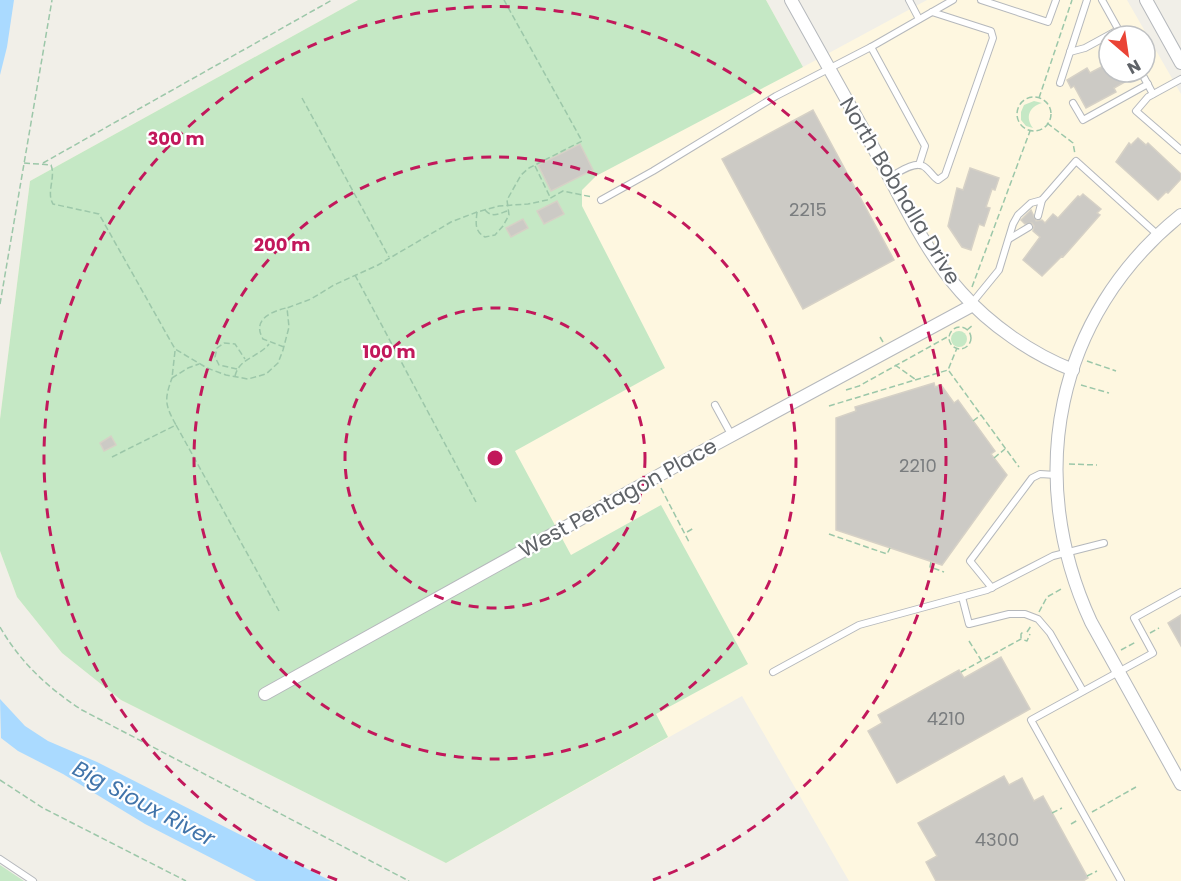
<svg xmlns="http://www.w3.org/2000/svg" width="1181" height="881" font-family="Poppins,sans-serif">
<rect width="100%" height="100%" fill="#f1efe8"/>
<path fill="#fef7e0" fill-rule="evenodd" d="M358 0H766L803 67 927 0H1127L1181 94V881H849L742 696 446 863 121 700 62 653 17 597 0 551V419L30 181ZM1109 36H1145V72H1109Z"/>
<g fill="#c5e8c5">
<path d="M358 0H766L803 67 596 176 582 190V206L665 368 515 451 571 555 661 505 748 664 656 714 668 737 446 863 121 700 62 653 17 597 0 551V419L30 181Z"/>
<path d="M1034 101 1042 103C1029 107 1025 117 1033 128L1026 126 1021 120V112L1024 105Z"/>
<circle cx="959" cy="339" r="8"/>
<path d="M0 865 24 881H0Z"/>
</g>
<g fill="#aadaff">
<path d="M0 0H14L7 47 0 75Z"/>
<path d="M0 699 25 726 48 741 97 762 331 881H256L145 824 63 774 18 751 1 738Z"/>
</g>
<g fill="#cccac5" stroke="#d6d1c6" stroke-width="1.5">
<path d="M1109 63V72H1129L1132 78 1114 88 1116 92 1086 108 1074 86 1071 88 1067 80 1087 68 1090 73Z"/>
<path d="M813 110 894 260 803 309 722 159Z"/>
<path d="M1138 138 1146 145 1148 143 1181 174V179L1168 193 1166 192 1158 200 1116 162 1129 143 1131 145Z"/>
<path d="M580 144 593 170 551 191 538 165Z"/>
<path d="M970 168 999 178 995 190 992 189 986 207 990 208 984 226 979 224 971 250 962 247 948 226 957 188 963 190Z"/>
<path d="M1083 194 1101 209 1097 213 1100 215 1063 257 1062 256 1042 276 1023 260 1040 237 1033 231 1034 226 1032 223 1025 224 1021 220 1031 210 1036 221 1042 220 1045 223 1053 214 1058 218 1078 196 1080 197Z"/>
<path d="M557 201 564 214 544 224 537 211Z"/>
<path d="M523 219 528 228 511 237 506 228Z"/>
<path d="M934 383 935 387 941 385 954 403 958 400 995 451 991 454 1007 475 942 565 836 530V418L856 411 855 407Z"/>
<path d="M111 436 116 445 104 451 100 443Z"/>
<path d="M1181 615V646L1168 623Z"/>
<path d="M1001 657 1030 709 897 783 868 731 882 723 878 715 959 670 964 678Z"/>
<path d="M1004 776 1009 785 1022 778 1034 801 1043 796 1088 878 1083 881H936L926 862 937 856 918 823Z"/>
</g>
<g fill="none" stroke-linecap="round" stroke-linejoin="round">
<g stroke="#b5b8bc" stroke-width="8">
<g id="lane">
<path d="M909 0 919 19"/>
<path d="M981 0 1048 22 1056 0"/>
<path d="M1102 0 1122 36"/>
<path d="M871 47 953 0"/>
<path d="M1070 52 1085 48 1118 30"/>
<path d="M1141 72 1153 94"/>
<path d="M1181 79 1148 97 1136 111 1181 150"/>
<path d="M1060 83 1087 0"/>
<path d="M1073 103 1083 120 1148 84"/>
<path d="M890 177C898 173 914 161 923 166 929 169 932 176 938 180L945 175 993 38 991 31 932 12"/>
<path d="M601 200 653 171 776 96 871 47 925 146 919 165"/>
<path d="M1038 216 1042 200"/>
<path d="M1009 239 1029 227"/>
<path d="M972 303 999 270 1013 224 1018 215 1031 203 1042 200 1076 161 1158 235"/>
<path d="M715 405 732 436"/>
<path d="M992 588 970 561 1032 478 1040 474 1056 475"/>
<path d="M962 597 969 624 1009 614H1025L1038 619 1050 633 1083 691"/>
<path d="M773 672 859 625 987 590 1053 556 1104 543"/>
<path d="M0 859 33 881"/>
<path d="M1121 881 1031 720 1153 653 1134 618 1181 592"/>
</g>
</g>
<g stroke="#b5b8bc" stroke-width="14">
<g id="street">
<path d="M791 0C820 52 849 104 878 156 903 202 926 253 961 292 990 325 1032 354 1073 370"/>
<path d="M1146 0 1181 63"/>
<path d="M1181 215C1055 316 1024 477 1091 622L1181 784"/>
<path d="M265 694 701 452 973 305"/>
</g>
</g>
<g stroke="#9cc7a9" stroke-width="1.5" stroke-dasharray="6 3" stroke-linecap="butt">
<circle cx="1034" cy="114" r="17"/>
<path d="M302 98 389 257"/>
<path d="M1039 98 1072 0"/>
<path d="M1047 123 1073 143 1075 154"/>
<path d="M24 163 51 165C56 178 46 192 53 204L99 214 175 349 207 368 226 375 248 379 266 374 278 363 283 350 289 327 287 308 311 299 334 285 378 265 451 222 477 212 499 206 528 204 547 200 563 191 592 197"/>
<path d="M43 163 332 0"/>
<path d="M535 166 550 197"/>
<path d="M485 210C492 218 498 214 507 211"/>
<path d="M477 212C476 223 474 231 485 237L495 235 503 226 509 215 507 200 521 175 529 168 582 141 504 0"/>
<path d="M355 275 476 502"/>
<path d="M972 287 1030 131"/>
<path d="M0 304 52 0"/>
<circle cx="960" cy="338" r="11"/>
<path d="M967 330 973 325"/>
<path d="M880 337 883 342"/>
<path d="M284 347 263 339C252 320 270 312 286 308"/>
<path d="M175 351 172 378 188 368 199 364"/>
<path d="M1087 361 1116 371"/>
<path d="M895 365 915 379"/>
<path d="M237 369 219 365 215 357 217 348 224 343 235 344 245 359"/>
<path d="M949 371 1019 467"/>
<path d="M235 376C239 358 259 357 269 344"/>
<path d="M1081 385 1109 393"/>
<path d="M846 390 859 386 949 336"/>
<path d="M829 406 948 370 957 348"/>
<path d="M973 421 981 415"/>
<path d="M176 425 279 611"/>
<path d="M112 457 176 425C165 405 164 400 172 378"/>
<path d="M994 458 1005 449"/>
<path d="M1069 464 1097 465"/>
<path d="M661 488 689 542"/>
<path d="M687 532 694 528"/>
<path d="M829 534 887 554 890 548"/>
<path d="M931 562 930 567 944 572"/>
<path d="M1039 612 1047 597 1063 588"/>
<path d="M0 627C20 662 48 688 82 710L409 881"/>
<path d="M1027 632 1031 626"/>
<path d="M1150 633 1159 628"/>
<path d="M1021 638V634L1024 631"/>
<path d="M969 641 981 660"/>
<path d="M1121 650 1136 642"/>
<path d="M961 672 1021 639 1027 641 1030 634"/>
<path d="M0 780 43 808 186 881"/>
<path d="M1092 812 1136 787"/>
<path d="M1052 813 1062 808"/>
<path d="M1071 824 1078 820"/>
<path d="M1087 876 1097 871"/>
</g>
<use href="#lane" stroke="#fff" stroke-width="6"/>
<use href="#street" stroke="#fff" stroke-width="12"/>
</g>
<g fill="none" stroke="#c2185b" stroke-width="3" stroke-dasharray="10 8">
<circle cx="495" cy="458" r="150"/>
<circle cx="495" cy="458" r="301"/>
<path d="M337 880A451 451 0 1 1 653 880"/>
</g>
<g text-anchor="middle" stroke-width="4.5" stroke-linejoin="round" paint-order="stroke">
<g font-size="18" fill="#7a7d7f">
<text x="808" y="216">2215</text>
<text x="918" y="472">2210</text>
<text x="946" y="725">4210</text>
<text x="997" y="846">4300</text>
</g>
<g font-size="21" fill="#5f6368" stroke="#fff">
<text transform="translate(900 191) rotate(59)" y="7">North Bobhalla Drive</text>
<text transform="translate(618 498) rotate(-29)" y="7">West Pentagon Place</text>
</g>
<g font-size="22" font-style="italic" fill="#4174aa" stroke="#fff">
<text transform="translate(144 803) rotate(28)" y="8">Big Sioux River</text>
</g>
</g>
<circle cx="495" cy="458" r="9" fill="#c2185b" stroke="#fff" stroke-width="3"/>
<g font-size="18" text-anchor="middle" font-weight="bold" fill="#c2185b" stroke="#fff" stroke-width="4.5" stroke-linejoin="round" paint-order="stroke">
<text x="176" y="145">300 m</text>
<text x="282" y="251">200 m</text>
<text x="389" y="358">100 m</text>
</g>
<g transform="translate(1127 54) rotate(151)"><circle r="28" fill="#ffffff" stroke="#bfc1c3" stroke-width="1.5"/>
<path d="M0-4.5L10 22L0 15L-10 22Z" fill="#ea4335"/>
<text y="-9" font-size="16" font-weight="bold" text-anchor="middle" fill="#5f6368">N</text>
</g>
</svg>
